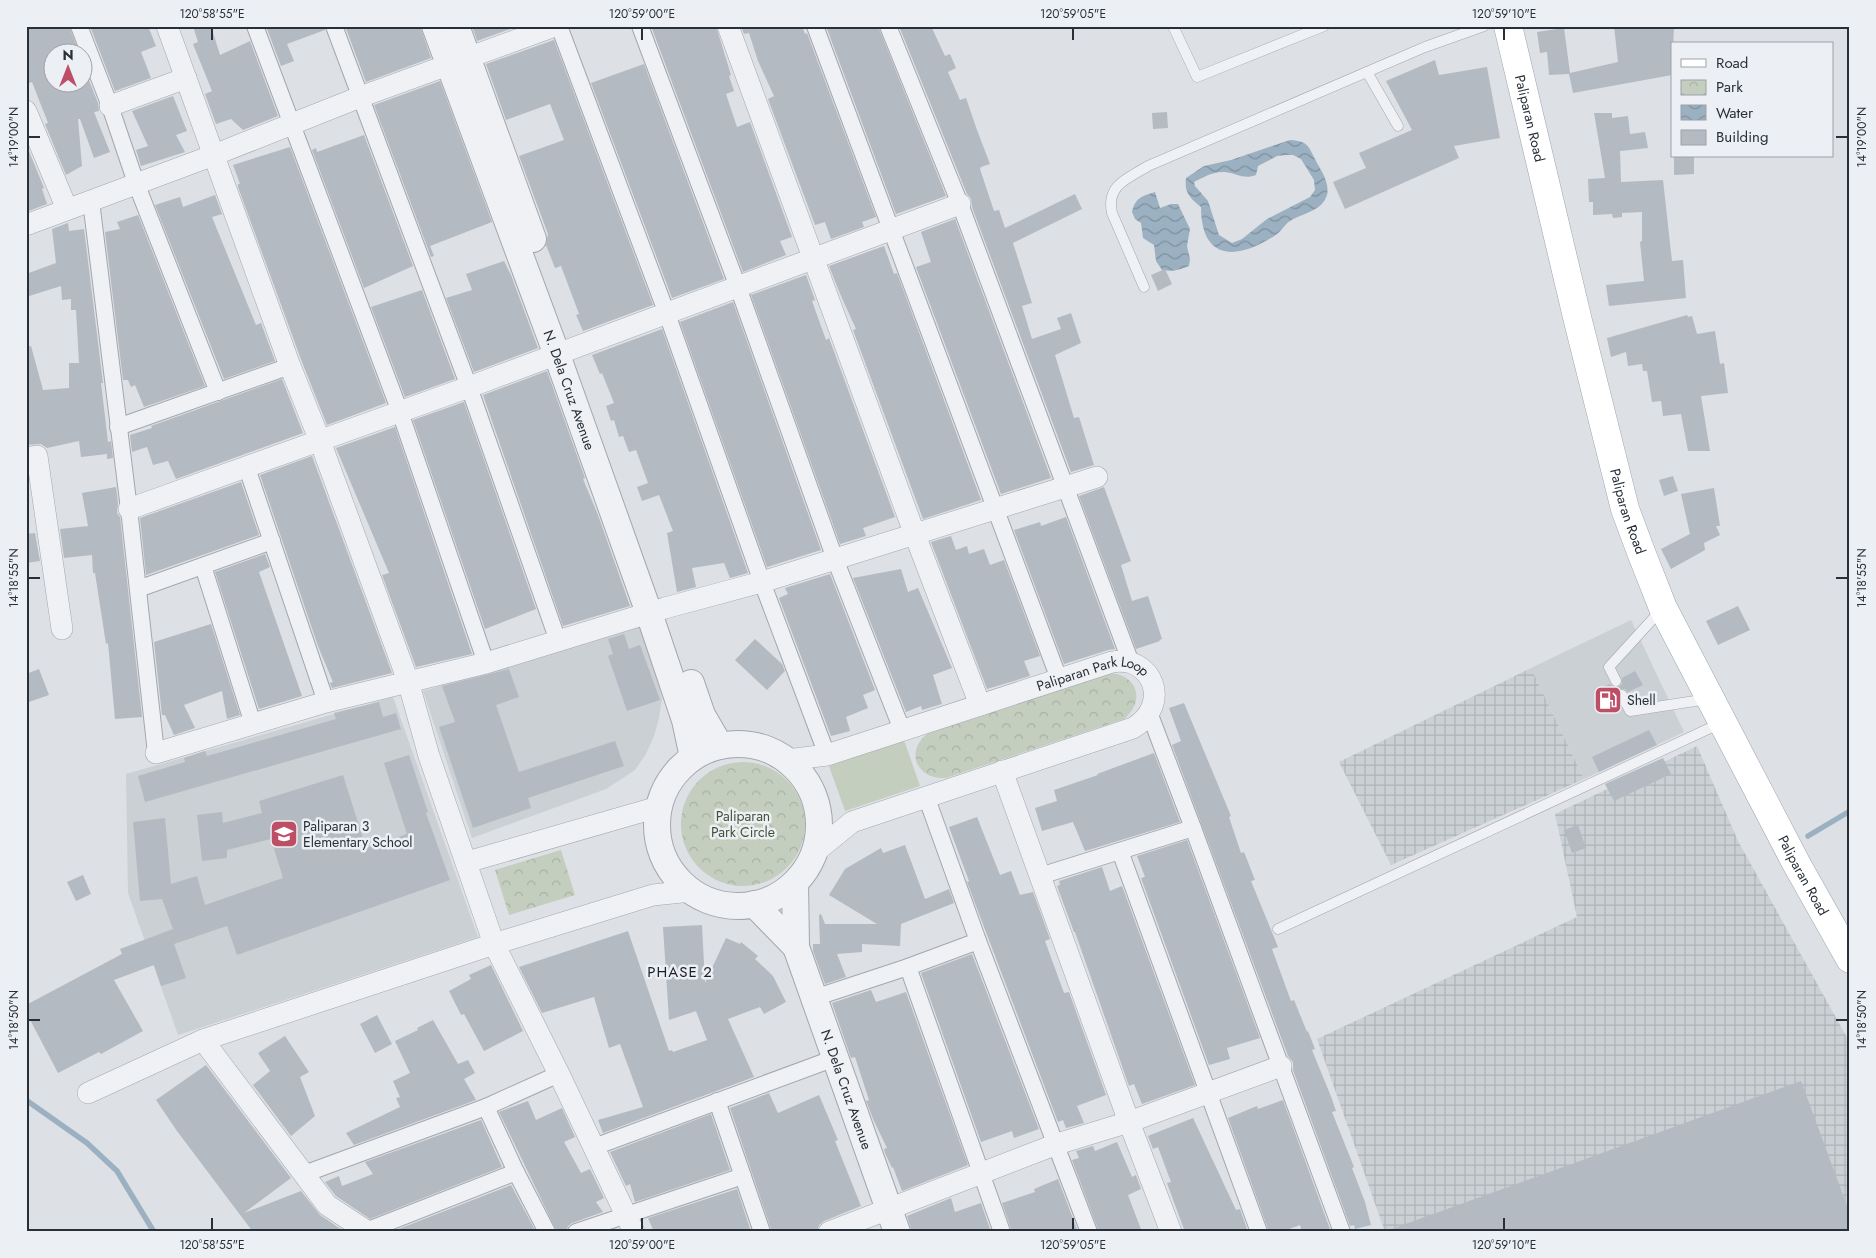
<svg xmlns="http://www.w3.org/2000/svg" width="1876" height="1258" font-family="Jost,sans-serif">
<defs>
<pattern id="industrial-grid" width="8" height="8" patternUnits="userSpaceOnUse" patternTransform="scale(1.25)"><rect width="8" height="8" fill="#cbd0d5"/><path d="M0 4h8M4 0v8" fill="none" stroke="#aeb3b8"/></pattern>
<pattern id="park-crowns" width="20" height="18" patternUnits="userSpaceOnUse" patternTransform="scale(1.25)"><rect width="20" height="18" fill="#c3cebf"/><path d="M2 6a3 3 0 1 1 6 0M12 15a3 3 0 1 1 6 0" fill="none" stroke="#a8b1a5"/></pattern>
<pattern id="water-waves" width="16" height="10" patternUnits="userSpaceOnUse" patternTransform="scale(1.25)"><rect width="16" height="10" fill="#9bb0c1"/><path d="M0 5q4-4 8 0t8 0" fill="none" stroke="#7e909e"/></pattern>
</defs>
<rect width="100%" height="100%" fill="#dde0e5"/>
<g fill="#cbd0d5">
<path d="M1631 620 1684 732 1584 779 1531 668Z"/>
<path d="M640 627 657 673 662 699 659 718 654 736 646 754 635 770 606 789 472 838 423 691Z"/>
<path d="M393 697 478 937 178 1035 128 893 126 774Z"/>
</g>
<g fill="url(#industrial-grid)">
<path d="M1531 668 1584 779 1391 865 1339 762Z"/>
<path d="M1697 746 1738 841 1850 1043V1232H1385L1317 1039 1577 917 1555 814Z"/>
</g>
<g fill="url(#park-crowns)">
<path d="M1109 673C1137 674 1146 701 1124 719L946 778C915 780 904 749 930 732Z"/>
<circle cx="743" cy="824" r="62"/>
<path d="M561 850 575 895 509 915 495 870Z"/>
</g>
<path fill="#c3cebf" d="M904 740 920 786 845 811 829 766Z"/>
<g fill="url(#water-waves)" fill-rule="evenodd">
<path d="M1290 140C1307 141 1308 145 1315 159 1320 169 1330 182 1327 195 1322 211 1303 213 1290 221 1285 224 1282 230 1277 234 1240 260 1201 263 1201 207 1190 198 1184 193 1186 178L1204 166 1231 160ZM1286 155H1293L1301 159 1314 180 1315 190 1310 197 1267 219 1242 239 1232 243 1219 235 1208 201 1195 186 1194 182C1204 177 1213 171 1225 172 1236 173 1244 180 1256 175L1258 166 1277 156Z"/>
<path d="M1155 192 1160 208 1171 204H1178L1190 229 1187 246 1190 259 1189 266C1179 270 1172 272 1162 270L1156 261 1154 245 1143 238 1141 223 1135 219 1132 212C1135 198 1142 196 1155 192Z"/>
</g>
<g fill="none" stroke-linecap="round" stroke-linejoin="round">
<g stroke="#9bb0c1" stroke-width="5.5">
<path d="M1808 836 1850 811"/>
<path d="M26 1100 87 1143 117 1171 154 1232"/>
</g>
</g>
<g fill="#b4bac1">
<path d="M26 26H69L79 52H52V82H82V63L98 103 99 111 94 112 110 152 94 158 80 119H78L82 166 66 175 45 124 48 123 32 82 26 84Z"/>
<path d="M90 26H148L156 46 141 52 151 78 115 91Z"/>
<path d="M193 26H211L220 55 250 41 278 116 243 130 231 119 216 124 205 94 212 91 193 44 198 42Z"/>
<path d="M266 26H324L325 30 287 44 294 61 281 66Z"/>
<path d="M345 26H420L431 58 366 82Z"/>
<path d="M472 26H518L477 41Z"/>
<path d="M651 26H716L731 75 729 76 734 91 726 94 737 127 750 122 792 237 780 241 786 255 743 272Z"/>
<path d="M741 26H802L805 34 807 33 876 217 862 222 864 227 831 239 825 222 815 225 768 99 774 96 758 61 749 33 744 34Z"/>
<path d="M826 26H878L946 196 896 214Z"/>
<path d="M899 26H931L945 56 950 54 956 68 948 72 960 100 966 98 977 130 990 164 981 167 980 169 994 211 999 210 1005 228 1075 194 1082 209 1013 243 1032 303 1022 306 1032 339 1061 329 1057 318 1071 313 1081 343 1055 355 1074 418 1079 417 1094 465 1071 472 972 207 971 199 967 194Z"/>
<path d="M1614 26H1674L1672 75 1573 93 1569 74 1549 75 1547 52 1540 53 1537 32 1564 28 1570 73 1618 62Z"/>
<path d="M554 40 653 305 583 331 576 315 579 314 561 266 555 268 546 245 548 234 519 156 564 140 550 104 506 120 486 64Z"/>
<path d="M1435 60 1439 75 1487 67 1500 138 1454 146 1459 158 1345 209 1333 182 1366 168 1359 153 1412 130 1386 81Z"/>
<path d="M644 64 724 279 672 298 591 83Z"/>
<path d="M440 81 492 222 430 246 434 256 431 257 374 105Z"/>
<path d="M173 96 187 131 176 135 185 152 141 166 136 150 148 146 132 111Z"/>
<path d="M1167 112 1168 128 1153 129 1152 113Z"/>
<path d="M1594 113H1612V118L1628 116 1630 134 1645 132 1648 148 1620 151 1621 182 1663 180 1672 261 1683 260 1686 298 1609 306 1606 285 1644 281 1640 242 1642 241V212L1622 213V217L1613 218 1612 214 1593 215V202H1589L1588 179 1605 178Z"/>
<path d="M364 135 413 266 364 288 312 150 316 148 317 152Z"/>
<path d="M26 144 44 188 42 189 47 204 26 212Z"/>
<path d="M290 147 386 403 327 425 302 362 238 187V184H240L233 165Z"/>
<path d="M1674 156H1694V174L1674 175Z"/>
<path d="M215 195 222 214 212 217 256 325 261 323 275 361 224 379 155 205 180 197 183 207Z"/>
<path d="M138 215 205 386 144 407 135 385 131 387 128 380H123L105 232 120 229 117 222Z"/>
<path d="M955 219 1051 478 1001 494 916 267 931 262 921 232Z"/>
<path d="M68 223 69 231 84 229 103 383H101L108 442 111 441 113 458 107 459V454L81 457 79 441 47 448 41 444 26 445V347L31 346 43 390 69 388V363H79L76 310H71V299L62 300 61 286 26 297V274L56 263 52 229Z"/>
<path d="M884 246 894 274 897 273 981 500 923 519 853 330 856 329 841 296 829 266Z"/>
<path d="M504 261 511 275 538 348 474 372 446 298 472 290 466 274Z"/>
<path d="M1165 269 1172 284 1158 291 1151 275Z"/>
<path d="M806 275 815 300 812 301 826 340 829 338 895 517 863 528 866 536 840 544 751 295Z"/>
<path d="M422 290 455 379 405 397 371 307Z"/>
<path d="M733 302 821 550 767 567 680 322Z"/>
<path d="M1687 315 1688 317 1692 316 1697 334 1715 331 1720 364 1724 363 1728 393 1701 396 1710 451H1688L1681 414 1663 416 1661 401 1652 402 1647 371H1643L1642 364 1628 366 1626 352 1611 357 1607 338Z"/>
<path d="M662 329 748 573 730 578 724 563 692 568 696 587 677 592 667 533 673 531 659 495 642 501 637 487 648 483 636 450 629 452 623 436 619 437 614 420 611 421 606 406 614 403 602 373 600 374 592 355Z"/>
<path d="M547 371 585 478 583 479 598 515 630 606 563 626 483 395Z"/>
<path d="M282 379 303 433 176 479 168 461 153 465 147 447 132 452 130 435 152 428 151 426Z"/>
<path d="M464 402 536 609 485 629 413 420Z"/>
<path d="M395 427 472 654 416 667 382 575 389 573 336 448Z"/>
<path d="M312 456 392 673 332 688 330 683 333 682 318 646 260 475Z"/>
<path d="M1673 476 1678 491 1664 496 1659 480Z"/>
<path d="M241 482 259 535 146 575 140 518Z"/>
<path d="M116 487 118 503 117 513 120 517 142 717 115 719 108 643 106 644 95 573H93L92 555 64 558 60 529 88 526 82 493Z"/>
<path d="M1104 487 1131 561 1121 565 1132 601 1148 596 1162 639 1159 640 1160 641 1136 649 1079 496Z"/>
<path d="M1714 488 1720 526H1716L1720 535 1704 543 1705 550 1671 569 1661 549 1690 534 1681 494Z"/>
<path d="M1066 517 1115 649 1108 650 1064 664 1014 530 1040 522 1041 526Z"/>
<path d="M35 533 40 561 26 563V534Z"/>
<path d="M951 536 956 550 967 546 969 554 984 549 990 565 1004 560 1040 656 1024 661 1030 676 987 689 931 542Z"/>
<path d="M265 554 270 567 259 572 302 696 259 709 215 572Z"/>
<path d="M901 569 908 592 918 588 952 668 933 675 942 704 922 710 921 706 906 712 853 578Z"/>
<path d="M830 574 875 690 863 695 868 708 846 717 850 731 831 736 779 598 788 594 785 588Z"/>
<path d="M1738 606 1750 630 1718 645 1706 621Z"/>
<path d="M211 624 240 715 227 719 222 691 184 705 195 728 174 735 165 715H162L154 642Z"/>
<path d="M624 634 629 649 640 645 660 700 627 711 608 656 613 654 608 639Z"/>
<path d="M755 639 782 664 785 671 767 690 735 660Z"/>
<path d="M39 669 49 695 26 703V674Z"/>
<path d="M509 669 519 697 496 705 519 772 615 741 624 766 528 798 531 808 473 828 439 727 455 722 442 686Z"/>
<path d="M1635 671 1643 685 1628 692 1625 689H1619L1615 694 1616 699 1604 705 1597 690 1610 684 1613 687H1619L1622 684V678Z"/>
<path d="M379 702 383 717 396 713 401 729 145 802 138 776 185 762 184 758 205 751 207 756 336 719 334 713Z"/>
<path d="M1184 703 1231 816 1229 817 1241 853 1244 852 1255 880 1251 881 1278 947 1272 949 1291 1001 1294 1000 1307 1032 1308 1031 1315 1049 1312 1050 1332 1099 1336 1111 1332 1112 1354 1167 1352 1168 1365 1202 1371 1225 1355 1229 1354 1225 1350 1226 1293 1070V1062L1288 1056 1172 745 1181 741 1169 708Z"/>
<path d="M1649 730 1657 745 1599 772 1592 757Z"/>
<path d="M1154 753 1180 822 1085 851 1073 822 1042 831 1035 808 1057 801 1054 790 1098 775 1097 774Z"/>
<path d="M409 755 428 812 426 813 450 880 237 955 227 926 174 944 186 978 161 986 154 965 114 980 143 1031 101 1054 99 1052 58 1073 26 1012V1005L122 954 120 949 173 929 162 899 140 901 133 822 165 818 171 884 197 876 205 905 283 878 271 839 227 850V858L202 861 197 815 222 812 223 823 262 813 259 801 343 775 366 848 407 834 384 763Z"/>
<path d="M1663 758 1671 774 1614 801 1605 784Z"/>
<path d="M977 817 1000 875 1011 871 1020 895 1033 892 1050 939 1045 941 1064 993 1069 992 1106 1095 1077 1106 1084 1123 1066 1128 1063 1120 1058 1122 967 882 969 881 949 827Z"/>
<path d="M1578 825 1586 848 1572 853 1564 830Z"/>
<path d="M1187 840 1260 1038 1227 1048 1230 1059 1209 1065 1141 878 1145 877 1137 856Z"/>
<path d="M905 845 925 899 949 889 954 903 901 924 900 946 862 944V952L837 954 846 977 825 984 813 951V944H820L819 915 821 914 825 924H877L829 895 845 869 881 848 883 853Z"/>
<path d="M1102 867 1110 891 1122 886 1195 1085 1142 1104 1134 1084 1129 1086 1075 932H1074L1057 886 1060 885 1059 881Z"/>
<path d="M83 875 91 894 76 901 67 882Z"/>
<path d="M702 925 705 983 726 938 740 944 741 942 758 956 755 959 773 976 786 1002 764 1014 760 1007 728 1019 754 1077 603 1133 598 1120 643 1107 620 1044 609 1048 594 997 542 1013 519 967 628 931 669 1051 672 1050 673 1052 707 1040 696 1011 669 1020 663 927Z"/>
<path d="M972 954 1039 1129 1014 1138 1012 1131 981 1142 921 973Z"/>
<path d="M491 965 523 1031 484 1051 464 1014 461 1015 449 991 471 979 469 975Z"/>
<path d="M871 990 876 1002 906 992 968 1165 902 1191 893 1167 892 1168 885 1153 884 1149 887 1148 874 1121 866 1101 869 1100 855 1057 851 1058 832 1003Z"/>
<path d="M377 1015 392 1044 375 1053 360 1024Z"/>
<path d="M433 1020 458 1064 468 1060 475 1073 464 1079 476 1100 354 1145 346 1133 400 1107 396 1098 400 1097 393 1081 410 1073 395 1041 418 1030 417 1028Z"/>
<path d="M285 1036 309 1072 300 1077 315 1116 291 1136 253 1085 270 1071 258 1053Z"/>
<path d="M206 1065 291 1178 244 1213 301 1191 320 1215 345 1232H253L177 1131 156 1100Z"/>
<path d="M1801 1081 1850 1214V1232H1389V1230Z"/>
<path d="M769 1093 778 1113 819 1095 838 1140 835 1141 861 1206 824 1221 819 1225 817 1232H772L730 1108Z"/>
<path d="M1283 1100 1331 1232H1302L1300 1225 1281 1232H1269L1228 1118 1257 1106 1258 1109Z"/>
<path d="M528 1101 536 1120 562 1108 575 1137 564 1142 581 1173 590 1169 604 1198 596 1202 603 1212 572 1223 568 1226 566 1232H557L499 1112Z"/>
<path d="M711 1114 730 1170 635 1202 630 1184 626 1186 610 1152Z"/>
<path d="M1193 1118 1236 1210 1240 1209 1248 1232H1185L1167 1183 1171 1182 1158 1147 1153 1149 1148 1136Z"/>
<path d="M481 1120 502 1167 370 1219 336 1196 325 1182 339 1176 342 1186 373 1174 365 1162Z"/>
<path d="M1117 1142 1132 1177 1136 1175 1141 1189 1128 1195 1142 1232H1099L1072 1160 1079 1158 1076 1151 1093 1146 1095 1151Z"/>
<path d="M1058 1179 1078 1232H1012L1002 1203 1035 1192 1034 1189Z"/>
<path d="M511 1185 536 1232H391Z"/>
<path d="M737 1189 751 1232H654L648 1218Z"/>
<path d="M951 1198 955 1212 981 1203 991 1232H912L907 1216Z"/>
</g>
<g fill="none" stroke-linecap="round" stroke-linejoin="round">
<g stroke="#a3a7ae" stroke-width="11">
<g id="service">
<path d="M1173 26 1197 77 1324 26"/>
<path d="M1367 72 1398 126"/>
<path d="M1144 287 1112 213C1106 185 1127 179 1148 166L1425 47 1484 26"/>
<path d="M1616 681 1609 667 1661 610"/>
<path d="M1622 695 1630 711 1708 699"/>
<path d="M1278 929 1721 723"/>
</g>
</g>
<g stroke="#a3a7ae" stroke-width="18">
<g id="pedestrian">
<path d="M79 26 110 106 136 183 218 392"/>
<path d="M255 26 400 412 486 663"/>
<path d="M334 26 469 387 558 641"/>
<path d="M559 26 667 314 762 582 827 755"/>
<path d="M640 26 738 287 835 559 902 730"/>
<path d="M815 26 1059 679"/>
<path d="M888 26 960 204 1131 663"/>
<path d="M91 201 129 509 156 753"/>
<path d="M118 427 290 366"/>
<path d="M247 468 326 702"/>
<path d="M203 566 253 724"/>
<path d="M138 589 272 541"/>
<path d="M1150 715 1193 828 1342 1232"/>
<path d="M926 796 978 941 1089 1232"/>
<path d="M1120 851 1259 1232"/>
<path d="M1040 876 1193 828"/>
<path d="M908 967 1002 1232"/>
<path d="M814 998 908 967 978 941"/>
<path d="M717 1101 762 1232"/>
<path d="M486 1107 516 1172 547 1232"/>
<path d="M594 1147 835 1058"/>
<path d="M304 1174 486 1107 559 1074"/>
<path d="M366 1231 516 1172"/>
<path d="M576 1232 743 1176"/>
</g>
</g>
<g stroke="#a3a7ae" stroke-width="22">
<g id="minor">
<path d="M167 26 290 366 320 441 408 681 429 756 494 944 559 1074 634 1232"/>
<path d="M728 26 915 535 980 705"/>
<path d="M110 106 186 78"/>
<path d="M26 111 67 209"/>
<path d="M26 225 214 155 360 97 555 26"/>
<path d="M26 458 37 456 62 629"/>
<path d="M129 509 469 387 960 204"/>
<path d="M156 753 326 702 486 663 665 608 762 582 1097 477"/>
<path id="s1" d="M787 760 827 755 1112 662C1153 655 1172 705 1133 728L852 822 814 853"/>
<path d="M1002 771 1129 1122 1171 1232"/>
<path d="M467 862 658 807"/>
<path d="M203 1040 327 1205 368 1232"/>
<path d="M88 1093 203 1040 494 944 653 895 691 891"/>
<path d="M829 1232 1057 1144 1129 1122 1281 1066"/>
</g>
</g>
<g stroke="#a3a7ae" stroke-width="28">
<g id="tertiary">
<path id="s2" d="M435 26 557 355 649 613 685 720 693 757"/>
<path d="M456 26 533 239"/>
<path d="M691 683 702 715 720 746"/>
<circle cx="738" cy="825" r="81"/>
<path id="s3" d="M795 883 796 947 897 1232"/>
<path d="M754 904 796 947"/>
</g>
</g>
<g stroke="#9da5af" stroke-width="29">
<g id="primary">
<path id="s4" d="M1508 26 1578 321 1625 509 1641 552 1663 608 1796 863 1850 959"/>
</g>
</g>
<use href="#service" stroke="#eff1f4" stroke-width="10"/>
<use href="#pedestrian" stroke="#eff1f4" stroke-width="16"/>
<use href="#minor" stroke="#eff1f4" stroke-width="21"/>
<use href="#tertiary" stroke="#eff1f4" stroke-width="26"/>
<use href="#primary" stroke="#fff" stroke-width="28"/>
</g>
<path fill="none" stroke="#282f39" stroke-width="2" d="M212 28V40M642 28V40M1073 28V40M1504 28V40M28 137H40M1836 137H1848M28 578H40M1836 578H1848M28 1020H40M1836 1020H1848M212 1218V1230M642 1218V1230M1073 1218V1230M1504 1218V1230"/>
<defs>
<g id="fuel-square" transform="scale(1.4375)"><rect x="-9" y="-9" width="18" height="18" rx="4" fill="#be4e65" stroke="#eceff3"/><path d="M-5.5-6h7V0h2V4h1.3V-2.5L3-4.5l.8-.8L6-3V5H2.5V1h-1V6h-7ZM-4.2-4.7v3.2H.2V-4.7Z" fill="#fff"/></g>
<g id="school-square" transform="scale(1.4375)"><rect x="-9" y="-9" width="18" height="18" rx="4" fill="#be4e65" stroke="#eceff3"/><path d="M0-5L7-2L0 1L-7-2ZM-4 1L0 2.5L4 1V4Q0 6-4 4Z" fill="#fff"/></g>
</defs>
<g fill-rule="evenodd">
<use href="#fuel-square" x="1608" y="700"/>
<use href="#school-square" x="284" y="834"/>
</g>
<g text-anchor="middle" stroke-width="5" stroke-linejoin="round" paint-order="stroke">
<g font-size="14" fill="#282f39" stroke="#eceff3">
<text dy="5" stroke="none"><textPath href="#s4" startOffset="95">Paliparan Road</textPath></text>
<text dy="5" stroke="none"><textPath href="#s2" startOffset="388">N. Dela Cruz Avenue</textPath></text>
<text dy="5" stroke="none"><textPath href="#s4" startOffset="500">Paliparan Road</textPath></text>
<text dy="5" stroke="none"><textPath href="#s1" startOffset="320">Paliparan Park Loop</textPath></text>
<text dy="5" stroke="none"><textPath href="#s4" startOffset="905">Paliparan Road</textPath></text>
<text dy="5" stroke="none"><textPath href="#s3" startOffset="215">N. Dela Cruz Avenue</textPath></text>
</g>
<g font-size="14" fill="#282f39" stroke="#eceff3" text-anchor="start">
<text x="1627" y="705">Shell</text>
<text x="303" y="831">Paliparan 3<tspan x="303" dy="16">Elementary School</tspan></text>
</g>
<g font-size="14" fill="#3e5437" stroke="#eceff3">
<text x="743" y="821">Paliparan<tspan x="743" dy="16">Park Circle</tspan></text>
</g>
<g font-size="15" letter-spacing="1" fill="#1a202a" stroke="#eceff3">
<text x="680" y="977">PHASE 2</text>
</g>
</g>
<rect width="1876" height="1258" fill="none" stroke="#eceff3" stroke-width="55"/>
<rect x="1671" y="42" width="162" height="115" fill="#eceff3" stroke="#9ea2a9"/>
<rect x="1681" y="59" width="25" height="8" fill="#ffffff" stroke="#9ea2a9"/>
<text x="1716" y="68" font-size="15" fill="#282f39">Road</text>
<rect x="1681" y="80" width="25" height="15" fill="url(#park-crowns)" stroke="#9ea2a9"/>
<text x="1716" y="92" font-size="15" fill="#282f39">Park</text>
<rect x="1681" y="105" width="25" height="15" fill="url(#water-waves)" stroke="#9ea2a9"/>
<text x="1716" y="118" font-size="15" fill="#282f39">Water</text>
<rect x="1681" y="130" width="25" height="15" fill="#b4bac1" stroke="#9ea2a9"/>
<text x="1716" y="142" font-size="15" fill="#282f39">Building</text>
<g transform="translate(68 68)"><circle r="24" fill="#eceff3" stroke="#9ea2a9"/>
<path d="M0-4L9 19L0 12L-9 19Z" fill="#be4e65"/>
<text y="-8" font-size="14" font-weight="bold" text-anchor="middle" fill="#282f39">N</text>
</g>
<rect x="28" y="28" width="1820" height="1202" fill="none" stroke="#282f39" stroke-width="2"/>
<g font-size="12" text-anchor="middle" fill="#282f39">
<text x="212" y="18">120°58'55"E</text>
<text x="642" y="18">120°59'00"E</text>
<text x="1073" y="18">120°59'05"E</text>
<text x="1504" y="18">120°59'10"E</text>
<text transform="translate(14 137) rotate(-90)" y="4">14°19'00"N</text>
<text transform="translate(1862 137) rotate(-90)" y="4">14°19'00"N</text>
<text transform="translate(14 578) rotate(-90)" y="4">14°18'55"N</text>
<text transform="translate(1862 578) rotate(-90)" y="4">14°18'55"N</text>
<text transform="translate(14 1020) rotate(-90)" y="4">14°18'50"N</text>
<text transform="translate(1862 1020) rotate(-90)" y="4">14°18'50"N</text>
<text x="212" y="1249">120°58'55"E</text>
<text x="642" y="1249">120°59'00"E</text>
<text x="1073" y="1249">120°59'05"E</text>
<text x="1504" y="1249">120°59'10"E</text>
</g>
</svg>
